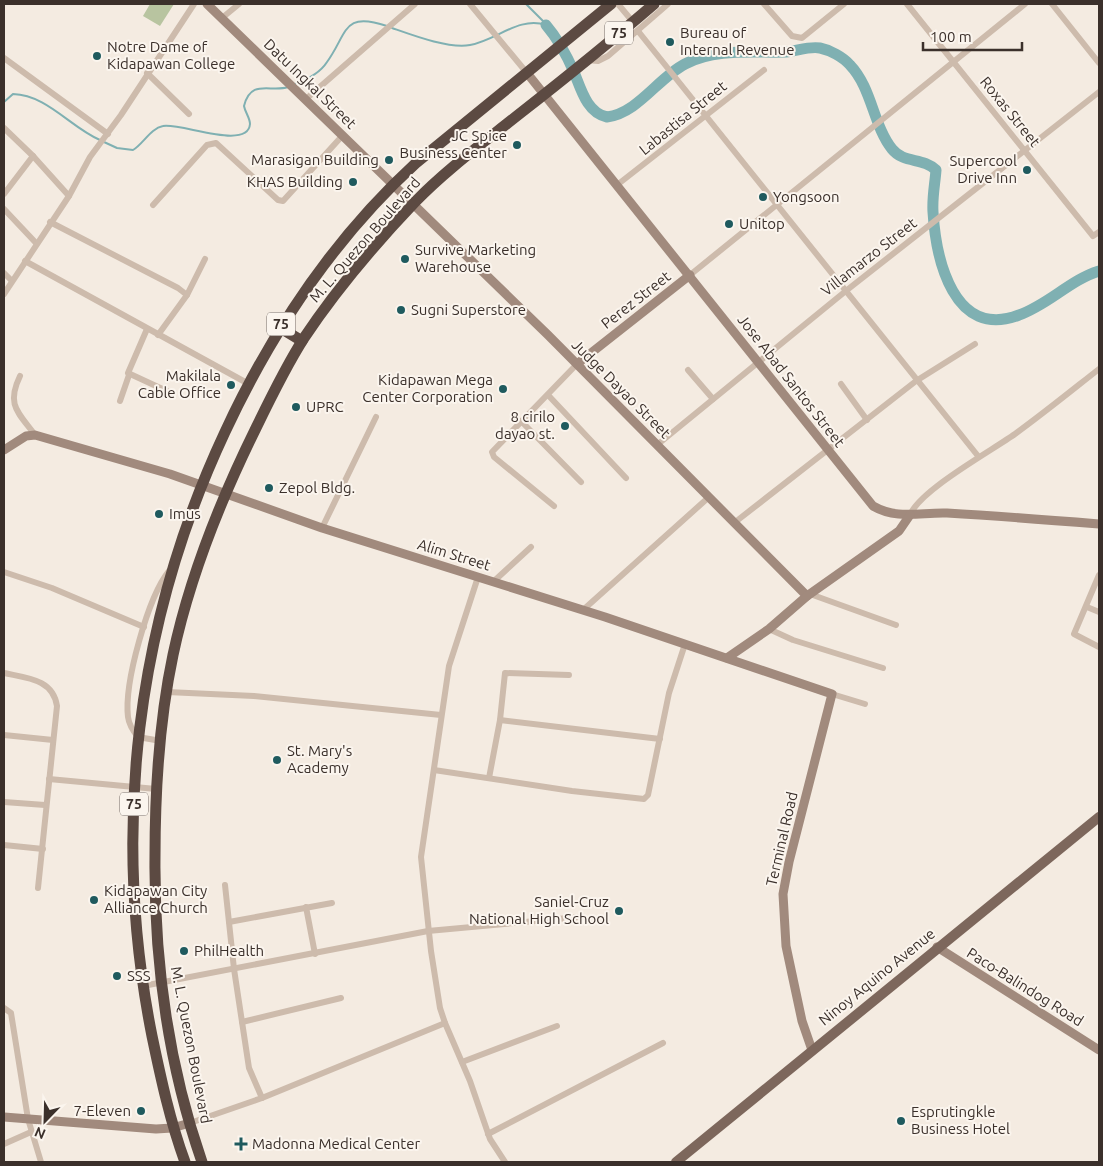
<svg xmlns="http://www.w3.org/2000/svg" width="1103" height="1166" font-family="Ubuntu,sans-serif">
<rect width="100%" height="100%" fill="#f4ebe1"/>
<path fill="#b8c4a0" d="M150 4H174L160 26 143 16Z"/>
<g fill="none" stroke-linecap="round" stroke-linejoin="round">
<g stroke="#7fb0b2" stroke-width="2">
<path d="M526 4 545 23"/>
<path d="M392 28C412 35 449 49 470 45 497 40 519 16 546 25"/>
<path d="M295 84C306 80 320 73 327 62 348 33 342 11 387 26"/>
<path d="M4 102 13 94C47 95 70 127 100 140"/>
<path d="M104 142 117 148 133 150C143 144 151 128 163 126 179 122 248 151 250 124 250 118 245 112 244 106 251 78 271 93 288 87"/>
</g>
<path stroke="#7fb0b2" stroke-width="11" d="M546 25C558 39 567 56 574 72 581 89 587 113 607 117 638 113 658 78 685 64 715 48 753 53 786 52 797 51 809 46 820 48 830 50 843 57 850 65 872 88 873 125 892 149 904 164 923 157 936 170 935 184 932 197 933 212 936 260 954 340 1019 315 1048 305 1070 280 1099 271"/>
<g stroke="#cdbbac" stroke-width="6">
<path d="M470 4 527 73"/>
<path d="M618 4 633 22"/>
<path d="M764 4 792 36 802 38 844 4"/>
<path d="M907 4 1093 236 1099 232"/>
<path d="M1052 4 1099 63"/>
<path d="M222 18 239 4"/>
<path d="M638 31 978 456"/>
<path d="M4 58 108 134"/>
<path d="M587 60 598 61 608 56 668 4"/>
<path d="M147 73 189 114"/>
<path d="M306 99 415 4"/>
<path d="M4 128 33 156 69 196"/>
<path d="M617 185 764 70"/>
<path d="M4 194 33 156"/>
<path d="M153 205 207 145 216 143 278 200 283 201 343 135"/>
<path d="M4 209 36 243"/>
<path d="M50 222 178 288 187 295 158 335"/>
<path d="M25 261 247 383"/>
<path d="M4 273 12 281"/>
<path d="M690 275 1025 4"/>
<path d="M4 294 69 196 90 157 121 115 194 4"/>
<path d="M187 295 205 259"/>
<path d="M147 329 128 373 169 392"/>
<path d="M688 370 713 399"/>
<path d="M20 376C6 405 18 412 35 435"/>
<path d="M841 384 867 420"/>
<path d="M548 395 626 478"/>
<path d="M120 401 129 375"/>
<path d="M521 421 581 482"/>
<path d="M657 445 847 290 1099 92"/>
<path d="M554 506 494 457 492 452 577 364"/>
<path d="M910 515C920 490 991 451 1015 434 1044 413 1071 391 1099 369"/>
<path d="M734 523 916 381 975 344"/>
<path d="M322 528 376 417"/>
<path d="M4 572 52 588 144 627"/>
<path d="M1099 575 1074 634 1099 647"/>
<path d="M493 582 531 547"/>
<path d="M810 594 896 625"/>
<path d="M1087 607 1099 612"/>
<path d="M583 610 709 497"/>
<path d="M769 629 793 640 883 668"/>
<path d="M4 673C27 678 53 679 57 706L38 888"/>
<path d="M167 692 254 696 441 715"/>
<path d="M832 694 865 704"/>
<path d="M500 720 660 739"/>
<path d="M4 735 53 740"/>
<path d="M161 741 138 737C133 731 129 725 128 717 124 683 148 597 169 571"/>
<path d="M434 770 572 791 644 799 648 795 669 693 685 644"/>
<path d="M489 778 500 720 505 673 569 675"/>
<path d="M49 779 156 789"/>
<path d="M4 802 45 805"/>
<path d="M4 845 43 849"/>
<path d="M225 885 234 969 249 1068 262 1098"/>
<path d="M306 907 315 954"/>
<path d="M229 922 332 903"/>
<path d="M143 986 428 931 579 917"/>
<path d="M4 1008 11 1013 28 1119 41 1162"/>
<path d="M242 1022 341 998"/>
<path d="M445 1023 440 1008 431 951 421 857 449 666 478 577"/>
<path d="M462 1062 557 1026"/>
<path d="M190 1123 262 1098 445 1023 470 1081 490 1139 505 1162"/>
<path d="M488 1134 663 1043"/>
<path d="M4 1144 31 1132"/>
</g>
<g stroke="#a18a7d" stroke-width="9">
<path d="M207 4 548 335 807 596"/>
<path d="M527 73 873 506C897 520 921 512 947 513 998 516 1049 520 1099 524"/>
<path d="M577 364 690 275"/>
<path d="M4 450 26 436 35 435 170 474 322 528 605 617 832 694 789 862 783 894 786 946 802 1021 812 1050"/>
<path d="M727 658 769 629 807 596 899 531 910 515"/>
<path d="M937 947 1099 1050"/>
<path d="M4 1117 156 1129 172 1128 190 1123"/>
</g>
<path stroke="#7d675c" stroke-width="10" d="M676 1162 1099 817"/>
<g stroke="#5c4a42" stroke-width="11">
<path d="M279 327 302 341"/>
<path d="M185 1162C170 1121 161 1079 152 1036 111 830 136 622 225 432 272 331 333 239 416 163L611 4"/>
<path d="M202 1162C168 1064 154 960 155 857 155 790 159 721 173 655 190 575 220 501 256 428 271 397 286 366 304 338 336 290 375 244 415 202 446 170 483 143 518 115 564 79 610 42 654 4"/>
</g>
</g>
<g fill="#1f5a5e" stroke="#fbf5ee" stroke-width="2">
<circle cx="670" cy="42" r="5"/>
<circle cx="97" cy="56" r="5"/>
<circle cx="517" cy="145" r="5"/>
<circle cx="389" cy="160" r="5"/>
<circle cx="1027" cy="170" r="5"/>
<circle cx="353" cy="182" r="5"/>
<circle cx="763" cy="197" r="5"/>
<circle cx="729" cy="224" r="5"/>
<circle cx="405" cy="259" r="5"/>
<circle cx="401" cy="310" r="5"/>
<circle cx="231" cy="385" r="5"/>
<circle cx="503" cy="389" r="5"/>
<circle cx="296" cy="407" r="5"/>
<circle cx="565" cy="426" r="5"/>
<circle cx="269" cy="488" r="5"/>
<circle cx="159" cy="514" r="5"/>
<circle cx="277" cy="760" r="5"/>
<circle cx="94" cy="900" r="5"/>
<circle cx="619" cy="911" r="5"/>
<circle cx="184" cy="951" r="5"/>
<circle cx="117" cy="976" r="5"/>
<circle cx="141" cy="1111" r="5"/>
<circle cx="901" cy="1121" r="5"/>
<path d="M238.5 1136.5h5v5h5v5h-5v5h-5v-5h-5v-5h5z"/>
</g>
<g text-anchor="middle" stroke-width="4" stroke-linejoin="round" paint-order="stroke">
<g fill="#fbf5ee" stroke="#756b66" stroke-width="1">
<rect x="605" y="21.5" width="28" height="23" rx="4"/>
<rect x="267" y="312.5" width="28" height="23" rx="4"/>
<rect x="120" y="792.5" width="28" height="23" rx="4"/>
</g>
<g font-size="14" font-weight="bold" fill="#3b302b">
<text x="619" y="38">75</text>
<text x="281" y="329">75</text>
<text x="134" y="809">75</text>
</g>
<g font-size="15" fill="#3b302b" stroke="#fbf5ee" text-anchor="start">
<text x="680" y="38">Bureau of<tspan x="680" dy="17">Internal Revenue</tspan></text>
<text x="107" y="52">Notre Dame of<tspan x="107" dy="17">Kidapawan College</tspan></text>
<text x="507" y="141" text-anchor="end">JC Spice<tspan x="507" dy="17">Business Center</tspan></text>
<text x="379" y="165" text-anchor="end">Marasigan Building</text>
<text x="1017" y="166" text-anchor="end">Supercool<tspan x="1017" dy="17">Drive Inn</tspan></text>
<text x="343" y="187" text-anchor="end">KHAS Building</text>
<text x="773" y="202">Yongsoon</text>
<text x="739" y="229">Unitop</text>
<text x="415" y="255">Survive Marketing<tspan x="415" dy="17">Warehouse</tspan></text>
<text x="411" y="315">Sugni Superstore</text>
<text x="221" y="381" text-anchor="end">Makilala<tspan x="221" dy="17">Cable Office</tspan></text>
<text x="493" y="385" text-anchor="end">Kidapawan Mega<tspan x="493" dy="17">Center Corporation</tspan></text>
<text x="306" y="412">UPRC</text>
<text x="555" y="422" text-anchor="end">8 cirilo<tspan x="555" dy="17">dayao st.</tspan></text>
<text x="279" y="493">Zepol Bldg.</text>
<text x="169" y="519">Imus</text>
<text x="287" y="756">St. Mary's<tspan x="287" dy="17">Academy</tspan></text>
<text x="104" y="896">Kidapawan City<tspan x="104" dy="17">Alliance Church</tspan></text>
<text x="609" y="907" text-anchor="end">Saniel-Cruz<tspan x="609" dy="17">National High School</tspan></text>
<text x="194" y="956">PhilHealth</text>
<text x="127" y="981">SSS</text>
<text x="131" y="1116" text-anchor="end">7-Eleven</text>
<text x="911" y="1117">Esprutingkle<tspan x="911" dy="17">Business Hotel</tspan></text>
<text x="252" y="1149">Madonna Medical Center</text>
</g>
<g font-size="15" fill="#3b302b" stroke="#fbf5ee">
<text transform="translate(310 84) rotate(44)" y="5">Datu Ingkal Street</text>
<text transform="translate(1010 112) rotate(51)" y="5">Roxas Street</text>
<text transform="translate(683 118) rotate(-39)" y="5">Labastisa Street</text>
<text transform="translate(365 240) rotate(-49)" y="5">M. L. Quezon Boulevard</text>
<text transform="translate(869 257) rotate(-38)" y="5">Villamarzo Street</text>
<text transform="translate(636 300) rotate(-38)" y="5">Perez Street</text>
<text transform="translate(791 381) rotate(52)" y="5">Jose Abad Santos Street</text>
<text transform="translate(621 389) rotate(45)" y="5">Judge Dayao Street</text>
<text transform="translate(454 555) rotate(17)" y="5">Alim Street</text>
<text transform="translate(782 839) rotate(-77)" y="5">Terminal Road</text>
<text transform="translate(877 977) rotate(-39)" y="5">Ninoy Aquino Avenue</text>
<text transform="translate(1025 987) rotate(32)" y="5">Paco-Balindog Road</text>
<text transform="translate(191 1045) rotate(79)" y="5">M. L. Quezon Boulevard</text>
</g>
</g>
<rect width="1103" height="1166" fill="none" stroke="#3b302b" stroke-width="10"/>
<g transform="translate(45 1121) rotate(203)" stroke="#fbf5ee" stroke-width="4" paint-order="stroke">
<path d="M0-4L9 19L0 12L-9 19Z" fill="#3b302b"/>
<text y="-8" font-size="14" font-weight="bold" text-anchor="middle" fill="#3b302b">N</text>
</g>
<path d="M923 42v8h99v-8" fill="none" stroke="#3b302b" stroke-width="2.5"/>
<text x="930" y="42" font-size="15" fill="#3b302b" stroke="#fbf5ee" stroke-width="4" paint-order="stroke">100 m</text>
</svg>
